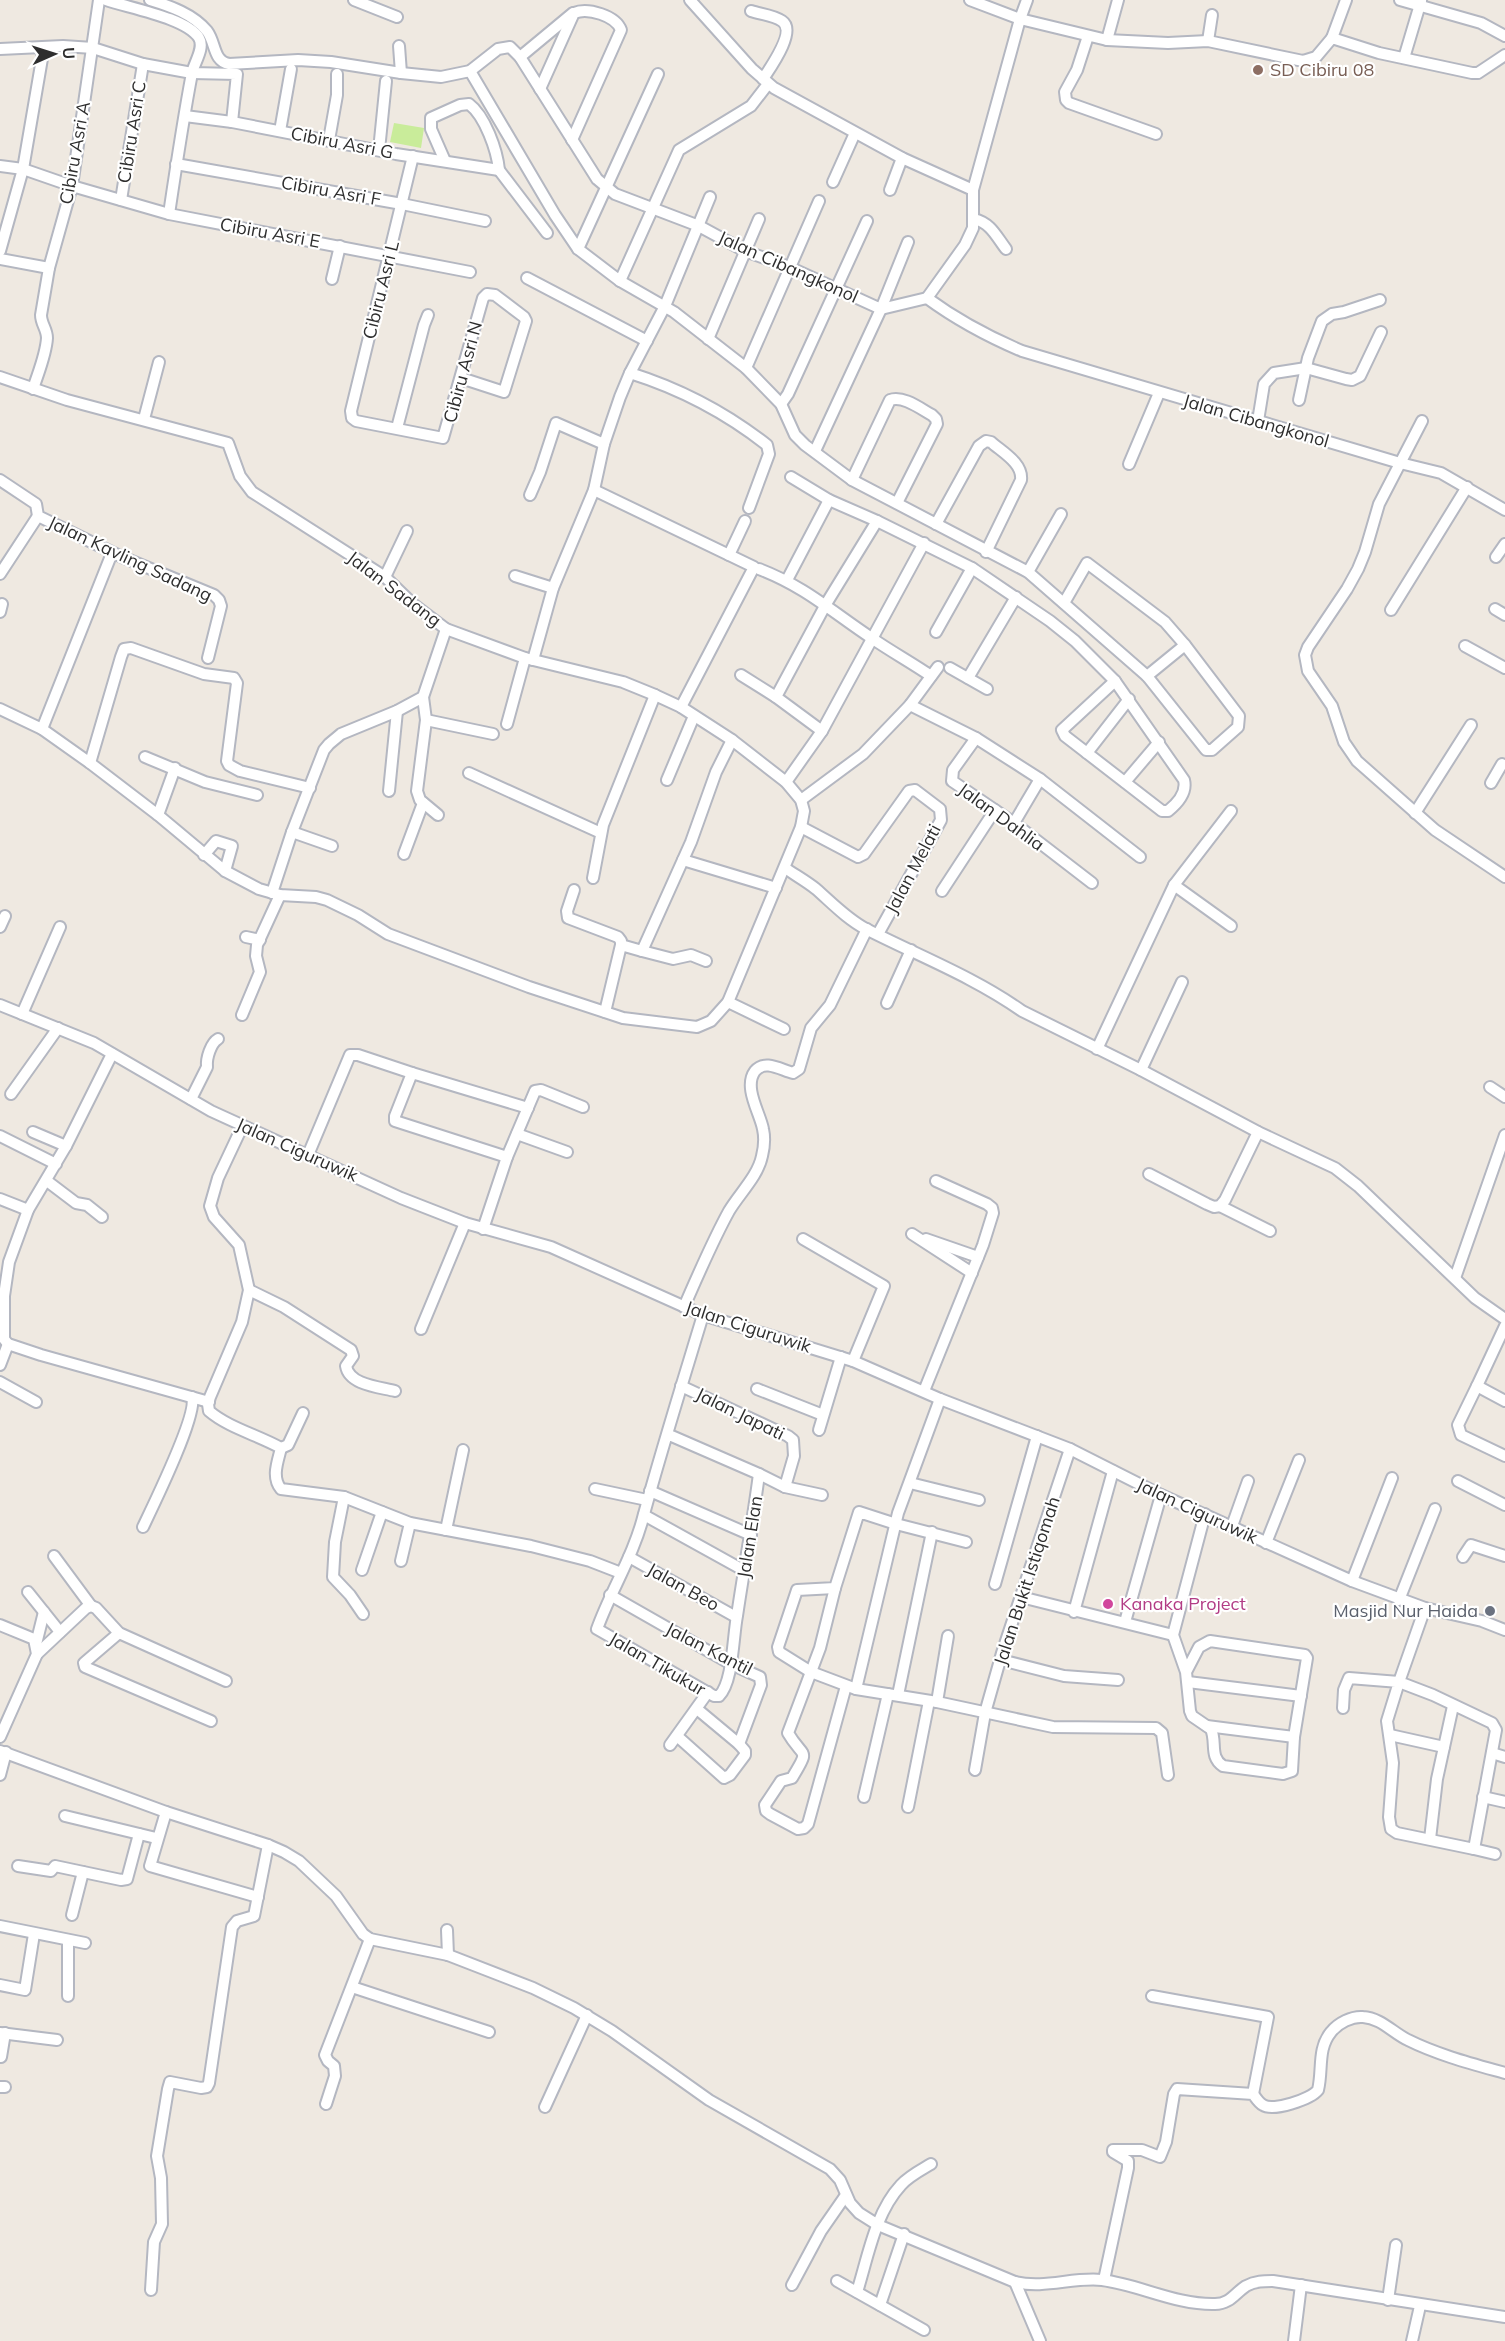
<svg xmlns="http://www.w3.org/2000/svg" width="1505" height="2341" font-family="Mulish,sans-serif">
<rect width="100%" height="100%" fill="#efe9e1"/>
<path fill="#c9ec9a" d="M394 123 424 128 421 148 390 142Z"/>
<g fill="none" stroke-linecap="round" stroke-linejoin="round">
<g stroke="#b4b7c1" stroke-width="14">
<g id="minor">
<path d="M106 0C129 8 187 18 199 38 205 48 194 63 192 73 183 120 176 167 169 214"/>
<path d="M150 0C170 6 193 14 207 31 216 43 213 61 229 64L298 60 331 62 401 73 441 77 470 71 498 49 510 47 520 57 597 179 615 194 699 226 745 251 789 267 881 309 927 298C957 320 989 337 1022 351L1400 463 1441 473 1505 510"/>
<path d="M354 0 397 17"/>
<path d="M690 0 752 69 774 88 902 158 973 190"/>
<path d="M970 0 1020 19 1107 40 1168 43 1208 41 1303 61 1316 57 1332 38 1379 53 1472 73H1478L1505 55"/>
<path d="M1400 0 1481 23 1505 36"/>
<path d="M751 11C760 14 773 15 782 21 797 31 770 68 763 79"/>
<path d="M1088 36 1077 70 1065 92 1066 100 1069 103 1156 134"/>
<path d="M1332 38 1346 0"/>
<path d="M1107 40 1118 0"/>
<path d="M1208 41 1212 15"/>
<path d="M399 46 401 73"/>
<path d="M0 49 63 46 93 48 143 64 192 73 237 74 232 122"/>
<path d="M520 57 573 13"/>
<path d="M1404 58 1421 1"/>
<path d="M470 71 555 215 578 249 620 281 674 312 746 368 781 404 795 435 805 445 852 480 1028 572 1147 676 1206 750H1212L1238 727 1239 716 1185 645"/>
<path d="M540 89 574 13C588 7 616 16 621 30L572 140"/>
<path d="M185 116 232 122 396 154 499 170"/>
<path d="M280 131 291 69"/>
<path d="M329 140 337 95V74"/>
<path d="M379 150 386 81"/>
<path d="M413 156 351 411 352 418 356 421 443 438 483 298 487 294 495 295 524 317 526 321 504 392 461 378"/>
<path d="M445 161 431 129V118L460 105 469 104C485 116 497 150 499 170L547 233"/>
<path d="M176 164 402 204 485 221"/>
<path d="M0 166 23 169 72 186 169 214 470 272"/>
<path d="M833 182 855 133"/>
<path d="M890 190 902 158"/>
<path d="M121 200 143 64"/>
<path d="M974 219C991 223 996 236 1006 249"/>
<path d="M578 249 658 74"/>
<path d="M0 251 23 169 44 47"/>
<path d="M0 259 49 268"/>
<path d="M527 278 647 341"/>
<path d="M332 279 340 246"/>
<path d="M620 281 679 150 751 106 768 84"/>
<path d="M927 298 965 245 973 228V190L1020 19 1027 0"/>
<path d="M708 339 759 219"/>
<path d="M746 368 819 201"/>
<path d="M630 373C681 389 725 412 767 445L769 454 749 508"/>
<path d="M0 377 67 400 228 443 240 476 252 492 385 577 413 604 446 629 525 658 623 682 655 695 681 707 732 740 786 782 801 800 804 811 801 827 728 1002 711 1021 697 1027 623 1018 529 987 388 934 358 915 327 900 316 897 280 895 259 889 225 871 158 815 90 763 42 729 0 709"/>
<path d="M33 389C38 373 46 355 47 338 47 329 41 324 41 315L49 268 72 186 99 0"/>
<path d="M1299 400 1308 358 1322 321 1332 314 1344 312 1380 300"/>
<path d="M781 404 788 394 867 221"/>
<path d="M144 419 159 362"/>
<path d="M1258 421 1264 384 1274 373 1306 368 1346 379 1352 380 1360 376 1381 332"/>
<path d="M1422 421 1379 504 1365 552 1358 569 1347 589 1308 647 1305 655 1308 671 1332 706 1344 742 1357 761 1435 830 1505 877"/>
<path d="M397 428 424 325 428 315"/>
<path d="M815 451 881 309 908 242"/>
<path d="M1129 464 1159 393"/>
<path d="M791 477 829 500 877 521 972 568 1050 621 1075 641 1115 681 1184 780C1187 792 1178 803 1168 811H1162L1087 753 1129 699"/>
<path d="M0 480 36 504 38 516 122 557 214 595 219 600 221 606 208 658"/>
<path d="M852 480 890 400C903 395 921 409 932 415L936 419 937 424 897 503"/>
<path d="M594 490 754 567 681 707"/>
<path d="M530 495 540 472 556 423 604 444"/>
<path d="M936 524 979 446 986 441 991 442C1002 452 1023 463 1021 480L986 552"/>
<path d="M729 555 745 521"/>
<path d="M1496 557 1505 544"/>
<path d="M759 569C806 587 832 612 873 639 892 652 912 663 931 676"/>
<path d="M1028 572 1061 514"/>
<path d="M0 574 38 516"/>
<path d="M515 576 553 588"/>
<path d="M385 577 407 531"/>
<path d="M787 580 829 500"/>
<path d="M1064 603 1087 563 1165 622 1185 645 1147 676"/>
<path d="M1495 609 1505 615"/>
<path d="M1391 610 1467 487"/>
<path d="M0 612 2 604"/>
<path d="M936 632 972 568"/>
<path d="M1465 646 1505 668"/>
<path d="M533 660 553 588 594 490 604 444 620 397 630 373 665 306 710 197"/>
<path d="M950 668 987 689"/>
<path d="M741 675 776 697"/>
<path d="M968 678 1016 597"/>
<path d="M423 697 426 720 417 791 420 800 438 815"/>
<path d="M910 705 976 738 1040 779 1140 857"/>
<path d="M426 720 493 734"/>
<path d="M507 724 525 658"/>
<path d="M42 729 112 553"/>
<path d="M822 731 776 697 826 604 877 521"/>
<path d="M976 738 953 770 952 781 1014 823 1092 883"/>
<path d="M1087 753 1065 736 1062 730 1115 681"/>
<path d="M145 757 205 782 257 795"/>
<path d="M90 763 121 657 124 649 131 648 204 674 234 678 237 683 227 761 229 765 240 771 310 788"/>
<path d="M469 773 601 833"/>
<path d="M667 780 694 716"/>
<path d="M786 782 822 731 924 543"/>
<path d="M1125 782 1159 742"/>
<path d="M1491 783 1502 764"/>
<path d="M389 791 397 711"/>
<path d="M801 800 863 754 910 705 938 667"/>
<path d="M1415 813 1471 725"/>
<path d="M158 815 175 768"/>
<path d="M1014 823 1040 779"/>
<path d="M801 827 858 857 864 854 909 791 915 790 940 809 941 820 878 934"/>
<path d="M292 832 332 846"/>
<path d="M404 854 423 803"/>
<path d="M204 855 216 841 232 846 225 871"/>
<path d="M683 860 776 888"/>
<path d="M785 868C795 875 806 881 816 889 832 903 847 919 866 929 919 956 974 977 1022 1011L1141 1070 1258 1132 1335 1168 1358 1186 1475 1298 1505 1319"/>
<path d="M593 878 603 825 655 695"/>
<path d="M1174 885 1231 926"/>
<path d="M574 890 567 911 568 918 618 937 621 941V945"/>
<path d="M942 891 995 810"/>
<path d="M272 893 292 832 324 750 329 744 341 734 397 711 423 697 446 629"/>
<path d="M0 927 5 916"/>
<path d="M246 937 260 940"/>
<path d="M642 951 673 959 691 955 706 961"/>
<path d="M728 1002 784 1029"/>
<path d="M887 1003 911 950"/>
<path d="M0 1005 94 1043 211 1111 401 1198 465 1223 551 1247 703 1315 853 1361 940 1399 1070 1449 1161 1495 1352 1581 1425 1608 1482 1621 1505 1630"/>
<path d="M605 1012 621 945 642 951 691 842 716 772 732 740"/>
<path d="M22 1014 60 927"/>
<path d="M242 1015 260 972 256 956 257 945 280 895"/>
<path d="M1097 1049 1174 885 1231 811"/>
<path d="M112 1054 66 1146 28 1210 9 1262 4 1296V1339L8 1344 41 1355 209 1402"/>
<path d="M1141 1070 1182 982"/>
<path d="M1490 1087 1505 1097"/>
<path d="M11 1094 58 1028"/>
<path d="M191 1099 207 1067C206 1058 211 1043 218 1039"/>
<path d="M242 1127 218 1178 210 1206 214 1217 239 1245 249 1290 242 1322 210 1397 208 1404 209 1411C229 1428 258 1435 281 1448 278 1461 271 1477 281 1489L344 1497 410 1523 531 1546 590 1561 621 1573"/>
<path d="M33 1132 66 1146"/>
<path d="M517 1134 567 1152"/>
<path d="M0 1136 56 1164"/>
<path d="M308 1155 350 1055H358L412 1073"/>
<path d="M507 1157 395 1121V1116L412 1073 528 1108"/>
<path d="M1149 1174 1207 1204 1214 1207 1220 1206 1225 1200 1258 1132"/>
<path d="M47 1181 76 1203 87 1205 102 1217"/>
<path d="M0 1199 28 1210"/>
<path d="M1220 1206 1270 1231"/>
<path d="M483 1229 507 1157 535 1091 541 1090 583 1107"/>
<path d="M912 1234 972 1273"/>
<path d="M803 1239 884 1286 853 1361"/>
<path d="M926 1239 978 1257"/>
<path d="M1455 1278 1505 1135"/>
<path d="M249 1290 284 1307 351 1350 353 1356 346 1366C349 1385 379 1387 395 1391"/>
<path d="M684 1307C698 1275 712 1242 729 1211 739 1194 758 1176 762 1156 764 1148 765 1138 763 1129 760 1113 743 1087 755 1071 765 1059 781 1070 793 1073L799 1069 811 1028 830 1005 867 929"/>
<path d="M1505 1326 1477 1386 1505 1401"/>
<path d="M421 1329 465 1223"/>
<path d="M0 1365 8 1344"/>
<path d="M0 1382 36 1402"/>
<path d="M681 1386 788 1436 793 1440 794 1456 785 1487 759 1474"/>
<path d="M1477 1386 1458 1425 1461 1435 1505 1456"/>
<path d="M757 1389 823 1415"/>
<path d="M924 1391 983 1245 993 1213 992 1208 987 1204 936 1181"/>
<path d="M819 1430 841 1357"/>
<path d="M667 1434 759 1474C753 1521 744 1568 737 1616 733 1636 733 1683 719 1696H714L597 1629C611 1590 634 1555 644 1514 662 1448 683 1381 703 1315"/>
<path d="M281 1448 288 1445 303 1413"/>
<path d="M1458 1481 1505 1505"/>
<path d="M910 1483 979 1500"/>
<path d="M785 1487 822 1495"/>
<path d="M595 1489 647 1500"/>
<path d="M650 1491 751 1535"/>
<path d="M344 1497 335 1542 333 1577 350 1595 363 1614"/>
<path d="M644 1515 745 1571"/>
<path d="M1232 1526 1248 1481"/>
<path d="M143 1527C153 1506 198 1414 192 1397"/>
<path d="M446 1530 463 1450"/>
<path d="M966 1542 896 1524 859 1512 835 1588 797 1590 778 1647 779 1652 811 1672 856 1689 937 1702 1053 1727 1156 1728 1162 1733 1168 1775"/>
<path d="M1266 1543 1299 1460"/>
<path d="M54 1556 91 1606"/>
<path d="M629 1557 736 1617"/>
<path d="M1463 1557 1471 1545 1505 1556"/>
<path d="M401 1561 410 1523"/>
<path d="M362 1570 382 1512"/>
<path d="M1352 1581 1392 1478"/>
<path d="M995 1584 1037 1436"/>
<path d="M835 1588 820 1648 788 1733C803 1759 811 1747 792 1778L781 1781 765 1805 766 1811 770 1814 798 1829 804 1828 808 1824 846 1686"/>
<path d="M28 1592 60 1632"/>
<path d="M610 1595 731 1664 760 1677 761 1685 739 1744 697 1709"/>
<path d="M1021 1597 1173 1635"/>
<path d="M1399 1600 1435 1509"/>
<path d="M1074 1612 1113 1471"/>
<path d="M1125 1622 1161 1495"/>
<path d="M0 1625 34 1639 37 1654 0 1737"/>
<path d="M119 1633 84 1663 85 1667 211 1721"/>
<path d="M36 1644 44 1612"/>
<path d="M37 1654 86 1608 91 1606 96 1608 119 1633 226 1681"/>
<path d="M1001 1660 1064 1676 1118 1680"/>
<path d="M1186 1672 1199 1647 1210 1641 1305 1655 1307 1658 1294 1737 1292 1771 1283 1774 1223 1766C1209 1757 1217 1742 1211 1729L1192 1716 1190 1711 1186 1672 1173 1635 1205 1514"/>
<path d="M1188 1682 1301 1696"/>
<path d="M856 1689 898 1513 940 1399"/>
<path d="M898 1695 932 1532"/>
<path d="M937 1702 948 1636"/>
<path d="M1343 1708 1344 1690 1349 1678 1399 1682 1387 1721 1393 1763 1389 1817 1391 1829 1397 1833 1474 1849 1496 1730 1492 1723 1433 1695 1399 1682 1425 1608"/>
<path d="M1207 1726 1294 1737"/>
<path d="M1390 1735 1444 1747"/>
<path d="M677 1736 724 1778 730 1775 745 1755V1751L739 1744"/>
<path d="M670 1745 708 1692"/>
<path d="M0 1751 166 1812 268 1845 284 1852 299 1861 336 1896 363 1934 370 1939 448 1955 533 1988 574 2008 612 2031 709 2100 830 2169 840 2180 850 2203 859 2213 878 2225 1015 2282C1045 2289 1072 2277 1102 2280 1140 2285 1176 2305 1215 2304 1230 2304 1235 2293 1246 2286 1255 2281 1264 2281 1273 2281L1505 2317"/>
<path d="M1492 1753 1505 1757"/>
<path d="M975 1770 985 1713 1002 1653 1070 1449"/>
<path d="M0 1775 6 1752"/>
<path d="M864 1797 888 1694"/>
<path d="M1483 1797 1505 1802"/>
<path d="M908 1807 929 1701"/>
<path d="M166 1812 150 1866 258 1897"/>
<path d="M65 1816 156 1838"/>
<path d="M1430 1839 1437 1779 1453 1706"/>
<path d="M1474 1849 1495 1854"/>
<path d="M18 1866 51 1871 55 1866 121 1880 127 1879 139 1834"/>
<path d="M72 1915 83 1872"/>
<path d="M0 1926 85 1943"/>
<path d="M447 1930 448 1955"/>
<path d="M68 1941V1996"/>
<path d="M0 1985 25 1990 34 1934"/>
<path d="M352 1987 489 2032"/>
<path d="M1152 1996 1268 2017 1253 2094"/>
<path d="M0 2033 57 2040"/>
<path d="M1 2057 5 2033"/>
<path d="M0 2087H5"/>
<path d="M326 2104 335 2076 334 2066 328 2061 325 2055 370 1939"/>
<path d="M545 2107 587 2015"/>
<path d="M1104 2280 1128 2168V2161L1113 2152V2150H1142L1160 2157 1166 2142 1174 2094 1177 2089 1253 2094C1256 2098 1259 2103 1263 2105 1273 2112 1311 2099 1318 2090 1323 2070 1317 2049 1331 2032 1338 2023 1352 2016 1363 2017 1381 2018 1393 2033 1408 2040 1438 2055 1473 2064 1505 2073"/>
<path d="M837 2281 924 2330"/>
<path d="M1015 2282 1040 2341"/>
<path d="M792 2285 821 2231 846 2195"/>
<path d="M151 2290 154 2242 162 2224 161 2178 157 2156 168 2089 170 2082 201 2088 207 2087 209 2083 232 1927 237 1921 254 1916 268 1845"/>
<path d="M857 2292C868 2257 875 2213 901 2185 909 2176 921 2170 931 2164"/>
<path d="M1388 2300 1396 2245"/>
<path d="M880 2305 904 2234"/>
<path d="M1294 2341 1301 2285"/>
<path d="M1412 2341 1420 2306"/>
</g>
</g>
<use href="#minor" stroke="#fff" stroke-width="10"/>
</g>
<circle fill="#8d6e63" stroke="#fff" stroke-width="2" cx="1258" cy="70" r="6"/>
<circle fill="#d1479c" stroke="#fff" stroke-width="2" cx="1108" cy="1604" r="6"/>
<circle fill="#6b7280" stroke="#fff" stroke-width="2" cx="1490" cy="1611" r="6"/>
<g text-anchor="middle" stroke-width="4.5" stroke-linejoin="round" paint-order="stroke">
<g font-size="18" fill="#785e54" stroke="#fff" text-anchor="start">
<text x="1270" y="76">SD Cibiru 08</text>
</g>
<g font-size="18" fill="#2e2e2e" stroke="#fff">
<text transform="translate(132 132) rotate(-81)" y="6">Cibiru Asri C</text>
<text transform="translate(342 143) rotate(11)" y="6">Cibiru Asri G</text>
<text transform="translate(75 153) rotate(-80)" y="6">Cibiru Asri A</text>
<text transform="translate(331 191) rotate(10)" y="6">Cibiru Asri F</text>
<text transform="translate(270 233) rotate(10)" y="6">Cibiru Asri E</text>
<text transform="translate(788 267) rotate(24)" y="6">Jalan Cibangkonol</text>
<text transform="translate(381 290) rotate(-76)" y="6">Cibiru Asri L</text>
<text transform="translate(463 372) rotate(-75)" y="6">Cibiru Asri N</text>
<text transform="translate(1256 421) rotate(16)" y="6">Jalan Cibangkonol</text>
<text transform="translate(130 559) rotate(25)" y="6">Jalan Kavling Sadang</text>
<text transform="translate(394 589) rotate(37)" y="6">Jalan Sadang</text>
<text transform="translate(1001 817) rotate(36)" y="6">Jalan Dahlia</text>
<text transform="translate(913 869) rotate(-62)" y="6">Jalan Melati</text>
<text transform="translate(297 1150) rotate(24)" y="6">Jalan Ciguruwik</text>
<text transform="translate(748 1327) rotate(18)" y="6">Jalan Ciguruwik</text>
<text transform="translate(740 1414) rotate(26)" y="6">Jalan Japati</text>
<text transform="translate(1197 1511) rotate(25)" y="6">Jalan Ciguruwik</text>
<text transform="translate(750 1537) rotate(-81)" y="6">Jalan Elan</text>
<text transform="translate(1027 1581) rotate(-72)" y="6">Jalan Bukit Istiqomah</text>
<text transform="translate(683 1587) rotate(29)" y="6">Jalan Beo</text>
<text transform="translate(709 1649) rotate(27)" y="6">Jalan Kantil</text>
<text transform="translate(657 1664) rotate(30)" y="6">Jalan Tikukur</text>
</g>
<g font-size="18" fill="#b23c85" stroke="#fff" text-anchor="start">
<text x="1120" y="1610">Kanaka Project</text>
</g>
<g font-size="18" fill="#5b616d" stroke="#fff" text-anchor="end">
<text x="1478" y="1617">Masjid Nur Haida</text>
</g>
</g>
<g transform="translate(54 54) rotate(87)" stroke="#ffffff" stroke-width="4.5" paint-order="stroke">
<path d="M0-4.5L10 22L0 15L-10 22Z" fill="#2e2e2e"/>
<text y="-9" font-size="16" font-weight="bold" text-anchor="middle" fill="#2e2e2e">U</text>
</g>
</svg>
